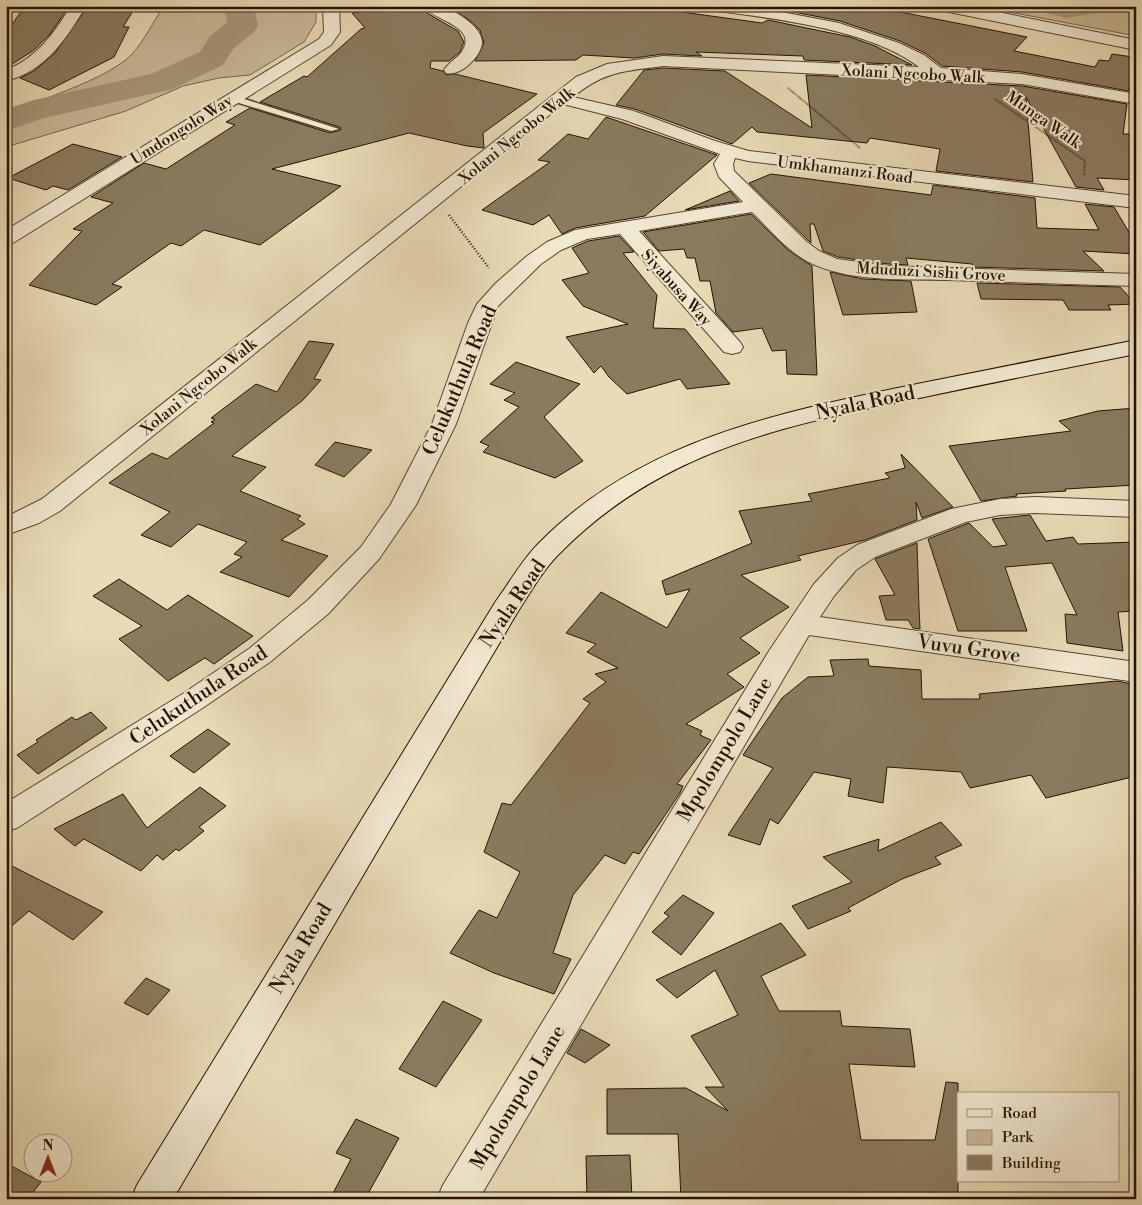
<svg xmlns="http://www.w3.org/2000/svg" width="1142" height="1205" font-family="'Libre Bodoni',serif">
<rect width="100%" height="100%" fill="#e9dbb7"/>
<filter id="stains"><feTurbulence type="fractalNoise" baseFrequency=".004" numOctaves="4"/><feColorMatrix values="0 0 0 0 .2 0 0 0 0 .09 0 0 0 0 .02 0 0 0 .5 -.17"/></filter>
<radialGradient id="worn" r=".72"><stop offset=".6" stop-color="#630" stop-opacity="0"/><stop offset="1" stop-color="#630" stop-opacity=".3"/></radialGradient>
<g fill="#c8b998" stroke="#76664c">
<path d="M164 6H316V22L304 42 250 75 219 78 183 86 126 111 6 147V113C38 101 110 78 132 54 144 41 153 22 164 6Z"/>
<path d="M978 6H1136V36Z"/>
</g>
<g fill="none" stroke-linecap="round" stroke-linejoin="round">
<g fill="#a69779" fill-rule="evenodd">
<path d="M224 6H254L258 26 254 32 233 49 223 65 173 89 44 118 6 131V109L34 100 151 74 200 52 210 36 227 23Z"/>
<path d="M1038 6H1107L1102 12 1066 18 1043 12Z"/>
</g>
</g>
<g fill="#8a7b5f" stroke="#241300">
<path d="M25 6H69L50 34 34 50 6 68V33Z"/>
<path d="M88 6H136L123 27H129L114 57 49 90 20 78 34 71 55 53Z"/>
<path d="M356 6H421L427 13 458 31 464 42 460 52 449 61H431L430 68 443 71 446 75 455 74 537 94 483 133 484 148 467 146 409 133 272 169 341 186 260 245 204 230 181 246 171 243 112 284 122 287 96 305 29 285 82 231 73 229 113 203 91 197 144 163 166 169 235 125 226 122 250 108 330 133 341 130 340 127 260 102 304 76 307 77 361 29 365 28 352 13 361 12Z"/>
<path d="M446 6H638L762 23 768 20 850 37 875 46 912 65 804 60 803 56 696 52 702 56 663 54 634 58 583 55 576 60 475 61 484 43 480 30 468 19Z"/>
<path d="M791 6H813L836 12 843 6H870L1027 37 1014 51 1095 67 1099 60 1109 61 1112 54 1133 57 1130 77 1133 78 1129 91 1022 72 942 66 925 53 900 41 840 21 784 10Z"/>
<path d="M663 68 725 71 812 128 806 75 1022 86 1127 104 1123 134H1136V180L1097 178 1104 190 1076 187 1026 97 1033 182 936 171 940 149 870 138 867 143 757 132 752 127 732 144 635 109 616 105 644 70Z"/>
<path d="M606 117 717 155 645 216 575 228 562 234 549 215 533 225 482 210 550 162 538 160 568 134 588 139Z"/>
<path d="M73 144 122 157 68 190 53 186 46 190 8 178Z"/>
<path d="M771 174 931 195 933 185 1035 198 1037 228 1099 230 1085 204 1114 207 1136 244V254L1083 251 1104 271 973 267 972 264 906 258 908 265 888 264 838 257 823 251 814 224H810L811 243 749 183Z"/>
<path d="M730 191 739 201 685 210Z"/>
<path d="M751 214 788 250 812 266 817 375 787 374 786 350 772 351 762 328 733 332 716 313 710 281H700L695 258H687L684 249 659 251 643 232Z"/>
<path d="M619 236 634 252 623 253 657 295 653 328 685 329 730 384 687 389 680 379 627 394 609 377 601 366 594 373 566 337 628 324 583 306 562 280 589 273 572 248 588 241Z"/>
<path d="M830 272 863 279 911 281 917 312 843 315Z"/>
<path d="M977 283 1120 287 1136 304 1108 305 1111 310H1069L1063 300 981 299Z"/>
<path d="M309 341 334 344 314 379 321 380 303 400 232 456 266 467 240 491 301 516 297 519 305 524 281 540 328 556 289 597 220 572 242 557 234 554 247 542 198 524 171 547 141 535 170 512 109 483 152 453 167 459 214 423 211 422 215 419 211 418 256 384 277 392Z"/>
<path d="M516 362 580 384 544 417 583 461 555 478 483 452 489 446 480 442 519 407 504 400 515 393 490 384Z"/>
<path d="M1136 408V485L1065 489 1066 491 1016 494 1017 496 981 501 949 446 1071 431 1059 421 1098 411Z"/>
<path d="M335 442 372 450 344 477 315 465Z"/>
<path d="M901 454 953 507 922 518 916 502 917 520 865 540 798 556 801 560 741 575 789 607 740 638 760 653 727 674 744 687 686 724 702 731 700 735 711 740 677 784 683 786 680 793 639 854 633 852 625 864 605 855 573 895 553 953 571 959 554 994 494 973 450 953 479 910 497 918 520 872 484 852 502 803 511 805 590 703 583 699 606 682 595 674 618 668 587 652 596 644 566 633 601 592 667 628 690 589 666 595 662 581 752 543 739 511 812 501 808 494 890 478 885 473 905 468Z"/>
<path d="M1030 515 1046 541 1073 537 1078 544 1136 542V611L1118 612 1123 651 1067 643 1065 614 1077 615 1052 563 1005 567 1027 631H958L928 539 969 523 993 547 1007 545 992 519Z"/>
<path d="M917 543 919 607 920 629 913 628 908 620H886L879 596 895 595 875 559Z"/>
<path d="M119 579 167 610 188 595 253 636 214 664 205 658 168 681 119 639 142 626 93 596Z"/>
<path d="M868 659 869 666 921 670 922 699H980L979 694 1117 681 1136 685V776L1046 798 1031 775 970 788 961 772 887 767 883 803 848 796 851 779 814 772 778 824 770 819 760 845 728 835 773 768 743 755 782 698 808 677 834 676 830 660Z"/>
<path d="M91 712 107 728 38 774 17 755 38 742 36 740 72 717 76 720Z"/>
<path d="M208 729 230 744 194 773 170 756Z"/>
<path d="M200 787 226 806 199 827 204 831 179 851 176 849 163 860 157 855 141 871 84 839 75 846 54 829 123 794 147 828Z"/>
<path d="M941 822 962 845 935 857 941 864 902 879 848 908 851 911 808 929 792 906 852 882 823 857 879 839 878 851Z"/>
<path d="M6 863 103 912 73 940 29 911 6 931Z"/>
<path d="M683 895 714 913 681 955 652 932 669 916 664 913Z"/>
<path d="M781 923 806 955 761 976 779 1011H840L842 1026 910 1029 915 1067 849 1064 861 1140H935L946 1082 958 1083V1194L928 1193 929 1199H681L678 1134H607V1089L686 1088 728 1111 705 1087H724L691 1036 738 1015 715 970 677 998 656 980Z"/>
<path d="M146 978 170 990 148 1015 124 1003Z"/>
<path d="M443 1001 482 1020 436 1087 399 1069Z"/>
<path d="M581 1029 610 1045 585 1063 567 1053Z"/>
<path d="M356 1119 399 1138 365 1199H330L351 1159 336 1153Z"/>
<path d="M630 1155 632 1199H587L586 1156Z"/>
<path d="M6 1163 41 1182 28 1199H6Z"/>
</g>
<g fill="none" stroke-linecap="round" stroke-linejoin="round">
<g stroke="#55452e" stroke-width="3">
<path id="lane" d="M229 96H235L339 129 331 131 229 100Z"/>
</g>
<g stroke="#55452e" stroke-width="2">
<g id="street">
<path d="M71 6H86C66 39 46 71 6 81V70C37 58 54 33 71 6Z"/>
<path d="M323 6H339L340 32 331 45 13 243 6 245V230L319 39 324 32Z"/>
<path d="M423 6C429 6 437 5 442 7 455 10 483 27 482 43 481 57 460 77 446 73L444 70C449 62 458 58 463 50 477 26 433 20 423 6Z"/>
<path d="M711 6H751L839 23 899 43 924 55 941 68 1022 74 1136 94V104L1022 84 663 66C625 71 604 71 573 97L634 111 715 141 749 151 1136 196V208L748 161 735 158 733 164 734 171 807 242 819 251 837 259 888 266 1136 274V286C1073 284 1010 282 947 280 905 279 855 282 815 265 791 255 771 231 752 212L639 231 740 342 743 347 740 352 732 354 724 352 620 234 587 239 561 250 541 264 498 306 456 424 416 505 379 559 328 614 270 662 204 707 17 828 6 831V803L184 693 250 648 308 600 361 547 391 504 432 424 468 323 477 304 496 283 527 256 547 242 575 230 743 202 719 177 714 164 720 154 622 119 563 104 60 511 39 523 6 535V517L42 499 576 77 607 64 663 56 919 67C871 30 778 19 718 11Z"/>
<path d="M937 6H968L1136 40V50L944 11Z"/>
<path d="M1035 497 1136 501V517L1035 513 1000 515 966 522 875 557 856 570 834 596 820 617 1136 662V682L809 635 479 1199H437L443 1185 769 651 814 584 838 558 857 545 951 509 1000 499Z"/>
</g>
</g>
<g stroke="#241300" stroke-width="2">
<path id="secondary" d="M1136 340V354C1065 368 995 382 924 397 787 425 662 449 559 554 542 571 530 593 517 613L173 1199H131L137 1185 496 601C510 582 522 560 539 543 640 440 781 412 917 384 990 370 1063 355 1136 340Z"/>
</g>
<g stroke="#241300" stroke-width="2" stroke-dasharray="0.5 1" stroke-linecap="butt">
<path d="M788 88 860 148"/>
<path d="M995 99 1085 161 1084 176"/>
</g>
<path stroke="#241300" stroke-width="2.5" stroke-dasharray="1 2" stroke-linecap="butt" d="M449 215 489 268"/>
<use href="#lane" fill="#f1e8d0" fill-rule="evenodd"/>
<use href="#street" fill="#f1e8d0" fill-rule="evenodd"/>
<use href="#secondary" fill="#f1e8d0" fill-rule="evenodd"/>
</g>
<g text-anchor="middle" stroke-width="4" stroke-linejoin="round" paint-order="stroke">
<g font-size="16" fill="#241300" stroke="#f1e8d0">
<text transform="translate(913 73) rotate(3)" y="6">Xolani Ngcobo Walk</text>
<text transform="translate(1044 119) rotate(35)" y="6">Munga Walk</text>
<text transform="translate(181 129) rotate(-32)" y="6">Umdongolo Way</text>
<text transform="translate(516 135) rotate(-39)" y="6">Xolani Ngcobo Walk</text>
<text transform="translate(845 169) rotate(7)" y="6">Umkhamanzi Road</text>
<text transform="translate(931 271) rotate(3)" y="6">Mduduzi Sishi Grove</text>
<text transform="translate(677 287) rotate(48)" y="6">Siyabusa Way</text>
<text transform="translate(198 386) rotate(-39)" y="6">Xolani Ngcobo Walk</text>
</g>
<g font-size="20" fill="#241300" stroke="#f1e8d0">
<text transform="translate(459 380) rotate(-67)" y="7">Celukuthula Road</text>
<text transform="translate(865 402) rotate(-12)" y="7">Nyala Road</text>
<text transform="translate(512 603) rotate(-56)" y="7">Nyala Road</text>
<text transform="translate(969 648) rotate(8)" y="7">Vuvu Grove</text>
<text transform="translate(198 695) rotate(-34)" y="7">Celukuthula Road</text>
<text transform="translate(724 749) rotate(-59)" y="7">Mpolompolo Lane</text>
<text transform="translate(300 948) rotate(-59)" y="7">Nyala Road</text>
<text transform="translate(517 1097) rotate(-59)" y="7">Mpolompolo Lane</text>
</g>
</g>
<rect width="1142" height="1205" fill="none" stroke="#e9dbb7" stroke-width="25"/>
<rect x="8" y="8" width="1127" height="1190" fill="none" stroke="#241300" stroke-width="2.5"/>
<rect x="12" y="12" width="1117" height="1180" fill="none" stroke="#241300"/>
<rect x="957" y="1092" width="162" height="90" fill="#f1e8d0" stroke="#9f937d"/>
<rect x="967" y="1109" width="25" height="8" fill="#f1e8d0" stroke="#9f937d"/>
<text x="1002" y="1118" font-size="15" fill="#241300">Road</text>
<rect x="967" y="1130" width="25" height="15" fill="#c8b998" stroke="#9f937d"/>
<text x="1002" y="1142" font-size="15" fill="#241300">Park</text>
<rect x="967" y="1155" width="25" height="15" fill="#8a7b5f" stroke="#9f937d"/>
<text x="1002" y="1168" font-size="15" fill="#241300">Building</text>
<g transform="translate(48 1158)"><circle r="24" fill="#f1e8d0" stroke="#9f937d"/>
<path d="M0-4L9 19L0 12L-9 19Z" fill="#8f2418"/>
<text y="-8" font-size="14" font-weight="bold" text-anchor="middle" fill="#241300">N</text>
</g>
<rect width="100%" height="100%" filter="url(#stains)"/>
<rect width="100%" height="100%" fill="url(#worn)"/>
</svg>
